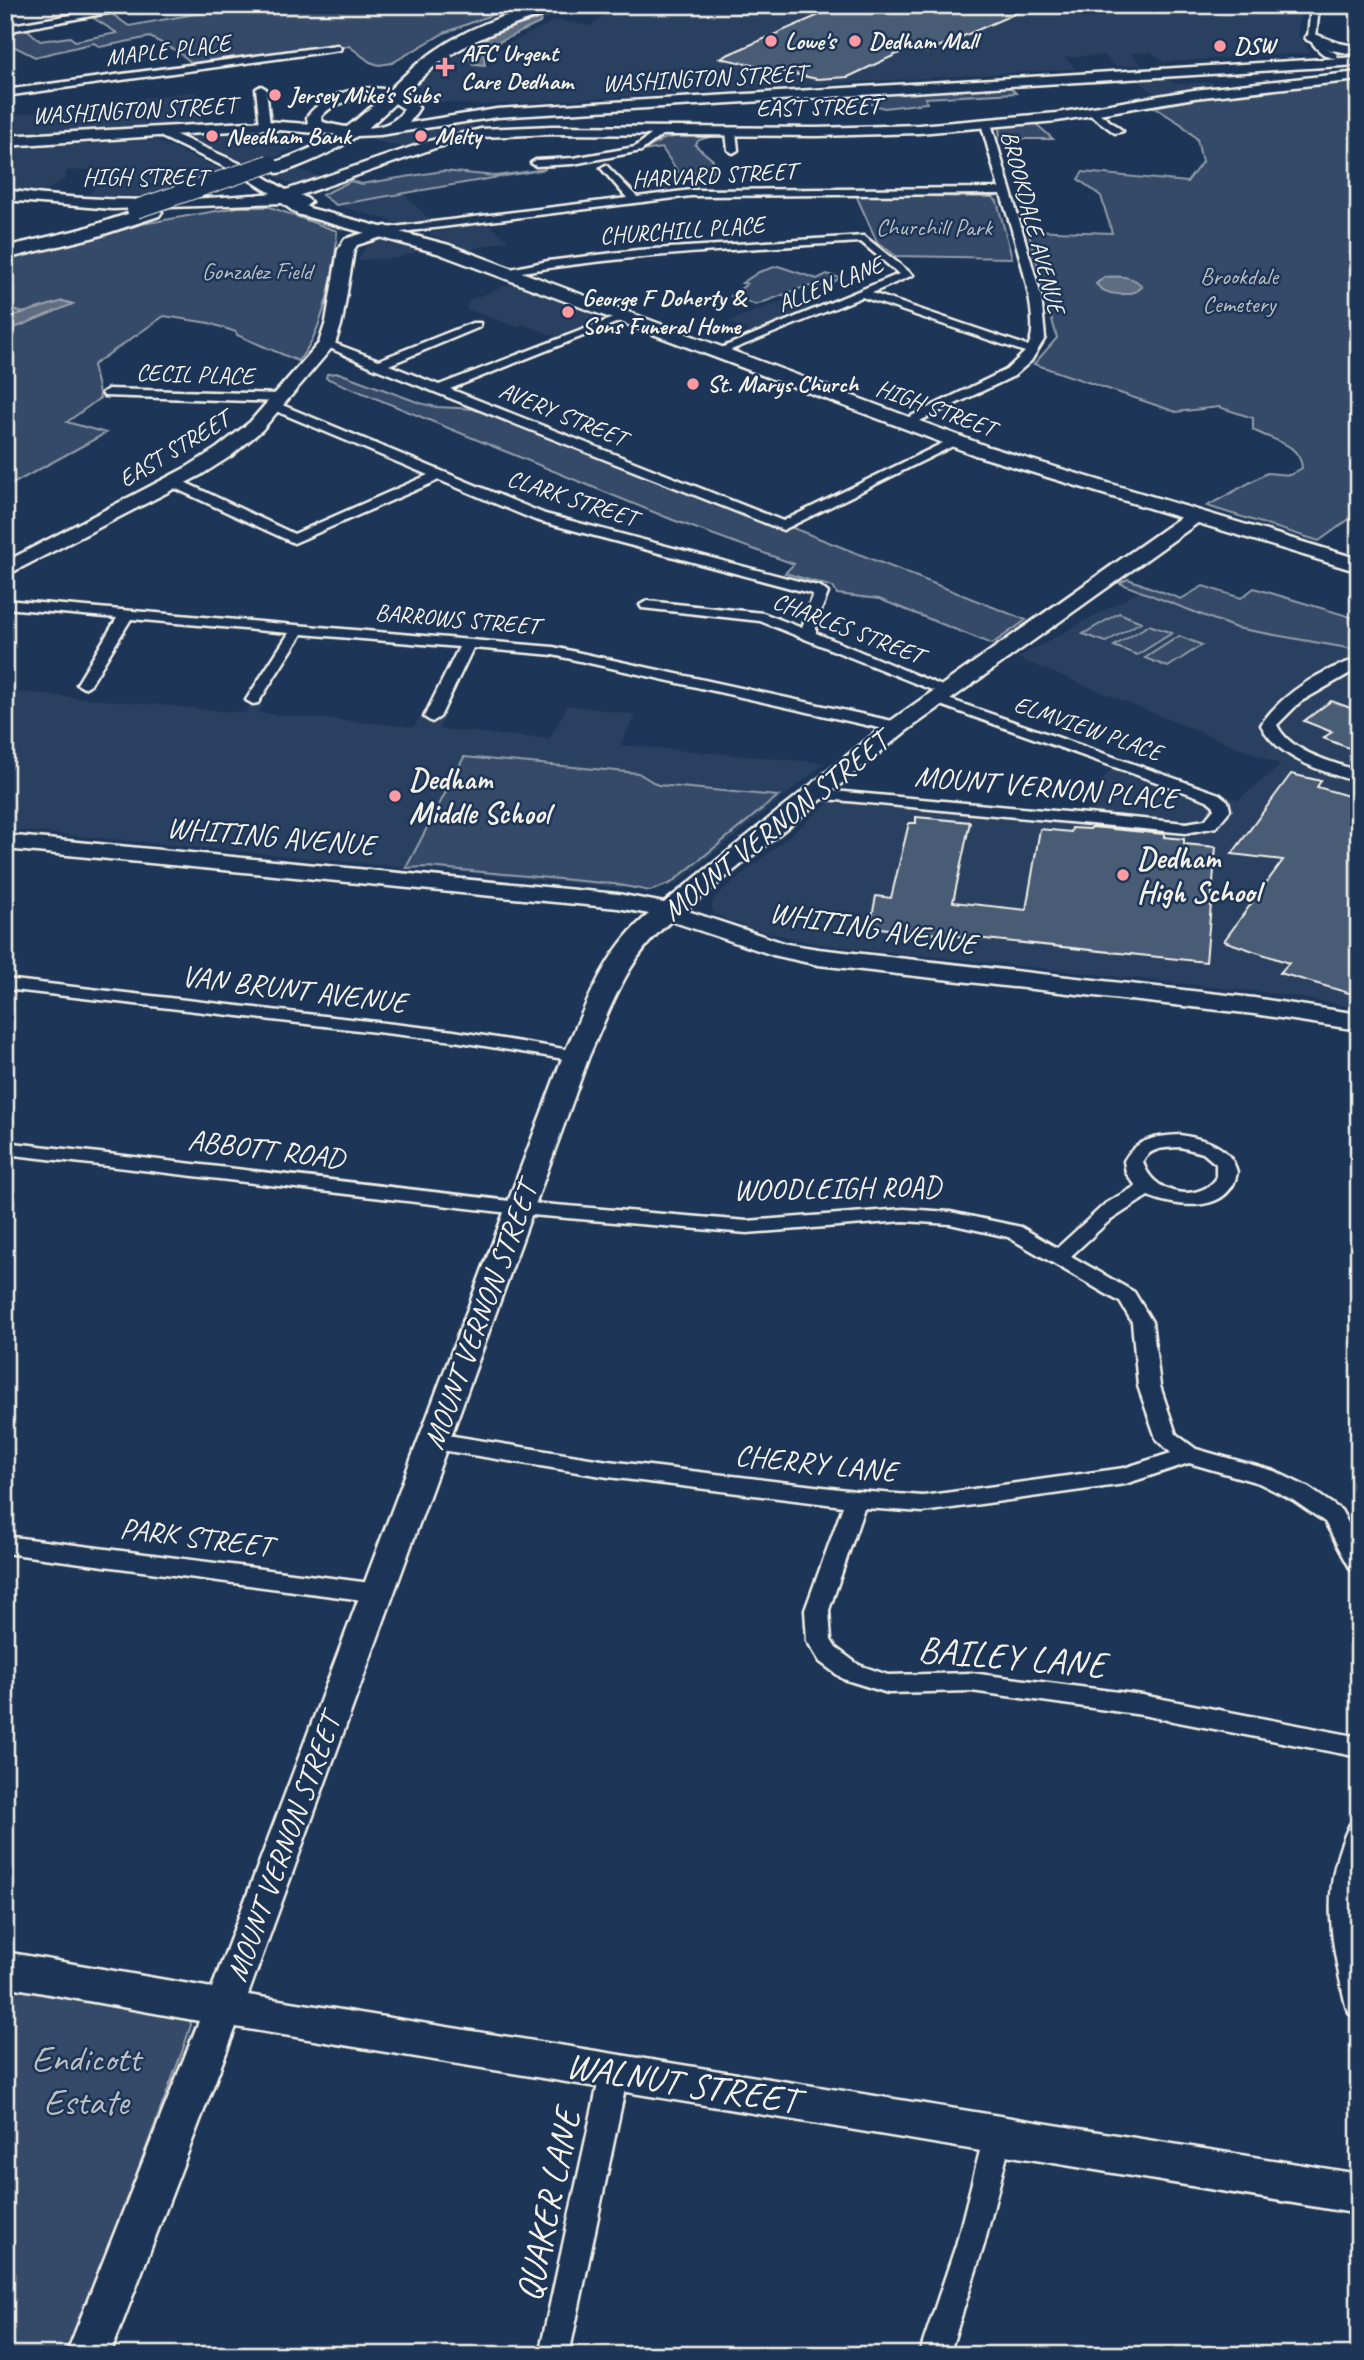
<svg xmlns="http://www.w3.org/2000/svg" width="1364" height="2360" font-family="Caveat,sans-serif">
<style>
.built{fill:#2a4060}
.green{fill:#354a67;stroke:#949ea8;stroke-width:2}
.water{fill:#5e6d82;stroke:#9aa2ab;stroke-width:2}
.building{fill:#485b74;stroke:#f4f1e8;stroke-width:2}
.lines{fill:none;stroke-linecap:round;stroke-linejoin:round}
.street-casing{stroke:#f4f1e8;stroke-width:5}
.secondary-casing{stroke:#f4f1e8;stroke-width:5}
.primary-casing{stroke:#f4f1e8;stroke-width:5}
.highway-casing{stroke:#f4f1e8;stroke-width:5}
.street{fill:#1d3557;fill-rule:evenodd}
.secondary{fill:#1d3557;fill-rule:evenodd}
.primary{fill:#1d3557;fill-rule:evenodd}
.highway{fill:#1d3557;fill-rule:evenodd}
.highway-bridge-casing{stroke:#f4f1e8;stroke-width:20;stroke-linecap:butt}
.highway-bridge{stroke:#1d3557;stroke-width:18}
.poi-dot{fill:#ff9aa2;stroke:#1d3557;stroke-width:2.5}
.labels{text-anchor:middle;stroke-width:5;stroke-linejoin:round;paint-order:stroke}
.far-poi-label{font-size:24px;font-weight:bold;fill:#f4f1e8;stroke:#1d3557;text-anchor:start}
.far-street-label{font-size:24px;fill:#f4f1e8;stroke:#1d3557}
.far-park-label{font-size:24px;fill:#bbbfc1;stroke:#1d3557}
.poi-label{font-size:30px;font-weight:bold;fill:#f4f1e8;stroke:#1d3557;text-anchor:start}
.street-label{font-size:30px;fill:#f4f1e8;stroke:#1d3557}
.near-street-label{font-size:37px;fill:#f4f1e8;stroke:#1d3557}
.near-park-label{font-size:37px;fill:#bbbfc1;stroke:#1d3557}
</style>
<rect width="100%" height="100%" fill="#1d3557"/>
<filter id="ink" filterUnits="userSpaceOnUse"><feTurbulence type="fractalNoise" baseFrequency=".0143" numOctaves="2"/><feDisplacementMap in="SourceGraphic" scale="14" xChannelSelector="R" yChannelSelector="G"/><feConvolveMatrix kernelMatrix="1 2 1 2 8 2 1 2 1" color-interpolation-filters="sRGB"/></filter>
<g filter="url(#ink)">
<path class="built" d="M605 5H1303L1297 33 1311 53 1164 62 1151 52 1131 53 1142 65 1115 66 1104 55 1065 57 1076 69 484 105 442 102 420 93 418 85 456 54 467 56 473 64 486 66 495 61 496 53 506 45 556 20 591 26 603 16Z
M1164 77 1175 84 1211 82 1217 87 1158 96 1135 79Z
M196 91 205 127 5 139V116Z
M469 120 473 129 442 135 407 148 370 140Z
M274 130 300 132 303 134 304 140 295 148 271 159 323 178 296 186 188 137Z
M143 138 155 140 221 170 143 196H89L106 169 66 171V179L39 194 5 187V145Z
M404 194 431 221 401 224 336 205Z
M487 223 508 240 469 250 428 233Z
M380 240H392L423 250 397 258 358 260 368 244Z
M513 283 607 318 556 337 523 324 518 327 466 309 470 300Z
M787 299 817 309 756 333 727 322Z
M1140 591 1236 628 1359 650V1008L1278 994 817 944 765 932 727 920 714 913 711 905 716 896 842 792 1090 815 1102 780 1121 758 1238 800 1281 765 1017 658Z
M5 691 245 713 252 703 263 704 258 713 414 727 420 717 444 719 439 729 549 739 568 705 636 715 620 745 825 763 676 884 655 891 641 890 5 829Z"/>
<path class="green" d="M244 5H518L444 33 392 63 379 65 370 62 349 46 196 66 177 51 150 37 100 47 94 43 35 57 5 42V31L26 28 40 41 70 37 75 41 117 33 92 17 112 14 129 26Z
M1359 81V512L1319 541 1207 506 1267 473 1290 475 1302 468C1300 443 1273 441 1253 430V418L1219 407 1176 412 1034 364 1057 338 1028 230 1112 233 1101 196 1078 179 1083 172 1187 182 1202 162 1197 139 1181 124 1154 107 1224 94Z
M1009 86 1016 93 925 98 927 103 884 108 845 96Z
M1034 122 1053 139H1000L999 127Z
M678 136H713L699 140 695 145 713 160 714 171 678 172 662 148 643 151 664 139Z
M546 169 336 205 322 195 351 181 361 184 443 171 496 176Z
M856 195 992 197 997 201 1012 258 896 256 877 242Z
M239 207H270L337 231C336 268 323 334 298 361L237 335 236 332 209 323 164 316 93 365 100 398 67 422 106 433 5 488V329L37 316 8 309 5 301V258L88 240 142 224Z
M778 266 817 279 827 274 840 278 830 284 804 287 756 305 731 296 747 284 742 283 759 272Z
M339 373 420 403 436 407 478 409 768 525 793 528 1026 620 992 644 879 599 837 594 833 587 785 573 794 564 673 520 326 378 327 374Z
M1128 579 1181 599 1203 586 1241 598 1254 588 1354 618 1359 614V650L1236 628 1119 583Z
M1119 613 1141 622 1106 642 1083 634Z
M1149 625 1172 633 1137 655 1114 646Z
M1179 636 1202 645 1168 667 1145 658Z
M464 757 638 773 658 785 778 796 671 883 650 891 614 884 428 867 406 868Z
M5 1982 190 2019 191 2025 183 2049 69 2355H5Z"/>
<path class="water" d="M542 16 540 23 486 48 483 53 485 65 473 64 467 52 491 36Z
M1104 277C1117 276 1135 275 1142 287 1131 298 1105 296 1096 284Z
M63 301 73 304 5 332V318Z"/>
<path class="building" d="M842 5H1035L927 52 908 49 848 77 817 79 720 58Z
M1331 701 1359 711V752L1323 738 1332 732 1304 721Z
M1291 774 1321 781 1317 787 1359 799V996L1280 973 1289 963 1224 941 1283 860 1232 854Z
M916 817 970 822 953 902 1026 910 1040 829 1071 832 1072 828 1090 829 1092 827 1164 834V837L1184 839V844L1216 847 1206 962 870 927 876 896 891 898 909 823H916Z"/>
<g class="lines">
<g class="street-casing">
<path id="street" d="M130 5H151L5 32V26Z
M1311 5H1319L1316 37 1325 47 1337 54V58C1324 59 1315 47 1308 37Z
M337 45 341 48 340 50 5 96V90Z
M261 86 266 89 270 125 265 128 260 125 256 89Z
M1089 110H1095L1123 131 1115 133 1089 114Z
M986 120 991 123 1041 296 1045 338 1031 361 1014 376 907 427 901 423 903 420 1006 370 1025 352 862 297 721 354 711 352 899 274 861 242C741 249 622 255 503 275L497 272 548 261 638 250 864 236 913 275 872 293 1028 346C1044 321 1010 225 1001 194L691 196 386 234 381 231 386 228 627 198 601 168 606 165 637 197 691 190 999 188 981 123Z
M659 129 667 131 641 151 573 164 536 166 531 163 536 160 573 158 635 147Z
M731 129 736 132 738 150 733 153 728 150 726 132Z
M621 315 631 317 450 389 783 521 951 439 955 438 961 442 783 530 374 368 321 344 331 342 379 360 472 323H480V327L389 365 439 385Z
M108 389 281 394 287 398 281 402 104 396 102 393Z
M275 402 545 514 821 587 828 593 816 623V633L954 691 947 695 942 694 760 621 642 608 640 605 647 601 763 613 802 628 813 594 535 520 439 480 294 543 168 485V479H178L294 534 428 475 271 409 269 406Z
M5 600 553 647 897 722 905 727 897 732 553 655 473 648 440 717 432 722 424 717 459 647 302 634 258 703 253 704 246 700 289 633 131 619 91 684 84 688 77 684 117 618 5 608Z
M1359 659V668L1300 702 1277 725C1290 753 1332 761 1359 772V782C1325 773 1277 758 1261 725 1281 694 1323 668 1359 659Z
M937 695 1219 794 1228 801 1230 810 1216 827 1186 833 805 797 803 794 811 789 1186 823 1205 820 1214 809V806L1207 800 932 702 930 699Z
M5 979 454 1031 576 1051 585 1056 576 1061 454 1041 5 989Z
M1180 1135C1204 1139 1230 1145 1237 1172 1230 1214 1177 1208 1148 1196L1108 1222 1071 1256 1134 1292 1152 1322 1160 1386 1176 1434 1196 1449 1274 1471 1309 1488 1341 1510 1359 1543V1573L1351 1570 1325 1522 1293 1500 1259 1483 1189 1463 1125 1484 923 1512 864 1508 829 1610 831 1640 836 1648 859 1665 888 1675 971 1673 1142 1695 1359 1737V1757L1142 1715 971 1691 888 1693 843 1679 820 1662 811 1647 807 1641 805 1610 843 1506 608 1477 435 1449 427 1447 424 1441 427 1435 435 1433 608 1461 856 1491 923 1496 1124 1468 1171 1453 1156 1438 1138 1386 1132 1322 1120 1302 1008 1237 950 1224 904 1221 747 1233 519 1214 5 1154V1142L519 1202 747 1221 904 1209 950 1212 1021 1227 1057 1248 1105 1204 1136 1186 1126 1173 1124 1161C1136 1139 1156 1136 1180 1135ZM1180 1147 1203 1153 1216 1164V1179C1195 1205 1150 1192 1143 1161 1150 1147 1166 1148 1180 1147Z
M5 1536 378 1584 386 1587 389 1593 386 1599 378 1602 5 1553Z
M1359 1821 1355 1910 1359 1943V2018L1350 2014 1346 2006C1331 1940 1319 1887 1350 1824Z
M615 2058 625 2061 629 2070 569 2355H539L601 2070 605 2061Z
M998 2122 1008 2126 1012 2135 984 2245 949 2355H919L956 2245 984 2135 988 2126Z"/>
</g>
<g class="secondary-casing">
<path id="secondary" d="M1359 72V80L1194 98 1057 121 919 133 817 136 553 134 481 137 438 147 284 201 240 174 151 132 158 128 163 129 250 168 286 190 429 141 481 129 553 126 817 128 919 125 1057 113 1194 90Z
M386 226 391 228 394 231 391 234 357 245 354 250 342 322 335 344 262 430 231 456 201 475 5 576V562L187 467 217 448 250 422 319 343 326 322 338 250 345 239Z
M1195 510 1202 512 1205 516 1202 520 905 732 685 910 787 944 818 949 1254 998 1359 1014V1030L1254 1014 818 965 773 955 671 921C628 956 611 1007 589 1056L248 1995 1359 2174V2214L236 2027 110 2355H66L199 2021 5 1986V1952L212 1988 563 1056C586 1006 605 949 649 914L618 908 5 849V835L618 894 664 903 889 722 1188 512Z"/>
</g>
<g class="primary-casing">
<path id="primary" d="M1312 33 1339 43 1359 47V55L1331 50 1307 40 1305 37Z
M1359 57V65L497 117 380 135 356 136 265 129 5 146V136L265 121 308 124 307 117C328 86 394 76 419 108L409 123 497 109ZM362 99 390 100 404 109C390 135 347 129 323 122L321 117C331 104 346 101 362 99Z
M5 190C86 202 170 202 251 195 269 194 298 188 311 202L306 206 309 208 449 245 989 447 1359 559V572L975 455 437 253 297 214 282 203 112 209 5 200Z"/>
</g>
<g class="highway-casing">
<path id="highway" d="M570 5 568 8C523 21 477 35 440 62 414 82 393 107 369 127 343 148 314 161 283 172L277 173 268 168 271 164C296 155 321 145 344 129 370 111 392 86 416 65 457 31 516 5 570 5Z
M152 206 162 212 159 216 95 237 5 259V247L82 229Z"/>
</g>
<use href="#street" class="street"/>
<use href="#secondary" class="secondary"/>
<use href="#primary" class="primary"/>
<use href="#highway" class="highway"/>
<g class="highway-bridge-casing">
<path id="highway-bridge" d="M136 209 269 164"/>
</g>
<use href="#highway-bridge" class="highway-bridge"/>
</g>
</g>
<g class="poi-dot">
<circle cx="771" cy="41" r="7"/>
<circle cx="855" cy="41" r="7"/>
<circle cx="1220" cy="46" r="7"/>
<path d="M441.5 56.5h7v7h7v7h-7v7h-7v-7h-7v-7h7z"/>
<circle cx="275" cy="95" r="7"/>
<circle cx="212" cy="136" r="7"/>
<circle cx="421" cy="136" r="7"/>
<circle cx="568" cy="312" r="7"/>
<circle cx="693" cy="384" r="7"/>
<circle cx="395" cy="796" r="7"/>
<circle cx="1123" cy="875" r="7"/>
</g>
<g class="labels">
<g class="far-poi-label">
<text x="785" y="49">Lowe's</text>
<text x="869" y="49">Dedham Mall</text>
<text x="1234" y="54">DSW</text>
<text x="461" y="61">AFC Urgent<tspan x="461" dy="28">Care Dedham</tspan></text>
<text x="289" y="103">Jersey Mike's Subs</text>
<text x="226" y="144">Needham Bank</text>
<text x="435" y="144">Melty</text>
<text x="582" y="306">George F Doherty &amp;<tspan x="582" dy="28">Sons Funeral Home</tspan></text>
<text x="707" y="392">St. Marys Church</text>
</g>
<g class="far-street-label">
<text transform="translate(168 50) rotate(-7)" y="8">MAPLE PLACE</text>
<text transform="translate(704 78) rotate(-3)" y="8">WASHINGTON STREET</text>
<text transform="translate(818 107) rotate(-1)" y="8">EAST STREET</text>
<text transform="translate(134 110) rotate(-3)" y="8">WASHINGTON STREET</text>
<text transform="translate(714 175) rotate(-3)" y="8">HARVARD STREET</text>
<text x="145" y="185">HIGH STREET</text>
<text transform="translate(1033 222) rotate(75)" y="8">BROOKDALE AVENUE</text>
<text transform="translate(682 230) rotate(-4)" y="8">CHURCHILL PLACE</text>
<text transform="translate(830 284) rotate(-22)" y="8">ALLEN LANE</text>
<text transform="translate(195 374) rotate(2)" y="8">CECIL PLACE</text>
<text transform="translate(936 408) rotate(20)" y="8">HIGH STREET</text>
<text transform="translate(563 414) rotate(22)" y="8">AVERY STREET</text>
<text transform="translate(174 449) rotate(-31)" y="8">EAST STREET</text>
<text transform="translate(572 498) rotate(18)" y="8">CLARK STREET</text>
<text transform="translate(457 619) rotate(5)" y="8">BARROWS STREET</text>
<text transform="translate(848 628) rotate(21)" y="8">CHARLES STREET</text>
<text transform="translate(1088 728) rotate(19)" y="8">ELMVIEW PLACE</text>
</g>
<g class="far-park-label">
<text x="934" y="235">Churchill Park</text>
<text x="257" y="279">Gonzalez Field</text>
<text x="1239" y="284">Brookdale<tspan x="1239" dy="28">Cemetery</tspan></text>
</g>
<g class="poi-label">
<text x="409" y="789">Dedham<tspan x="409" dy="34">Middle School</tspan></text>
<text x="1137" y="868">Dedham<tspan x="1137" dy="34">High School</tspan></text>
</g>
<g class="street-label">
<text transform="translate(1046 787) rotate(5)" y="10">MOUNT VERNON PLACE</text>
<text transform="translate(775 826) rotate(-39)" y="10">MOUNT VERNON STREET</text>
<text transform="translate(271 836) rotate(5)" y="10">WHITING AVENUE</text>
<text transform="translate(873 928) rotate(9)" y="10">WHITING AVENUE</text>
<text transform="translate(294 989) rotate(7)" y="10">VAN BRUNT AVENUE</text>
<text transform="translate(266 1149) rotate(7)" y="10">ABBOTT ROAD</text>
<text transform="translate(837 1188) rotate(-1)" y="10">WOODLEIGH ROAD</text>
<text transform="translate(480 1316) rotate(-70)" y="10">MOUNT VERNON STREET</text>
<text transform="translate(816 1463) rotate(6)" y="10">CHERRY LANE</text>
<text transform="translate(196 1537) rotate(7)" y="10">PARK STREET</text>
<text transform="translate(283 1848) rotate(-70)" y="10">MOUNT VERNON STREET</text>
</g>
<g class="near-street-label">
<text transform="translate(1012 1656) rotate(5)" y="13">BAILEY LANE</text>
<text transform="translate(682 2082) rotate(9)" y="13">WALNUT STREET</text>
<text transform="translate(547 2205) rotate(-78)" y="13">QUAKER LANE</text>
</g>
<g class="near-park-label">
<text x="86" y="2071">Endicott<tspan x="86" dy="43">Estate</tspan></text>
</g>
</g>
<rect width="1364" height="2360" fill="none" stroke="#1d3557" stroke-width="28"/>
<rect x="14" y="14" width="1336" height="2332" fill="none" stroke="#f4f1e8" stroke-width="2.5" filter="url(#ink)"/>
</svg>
